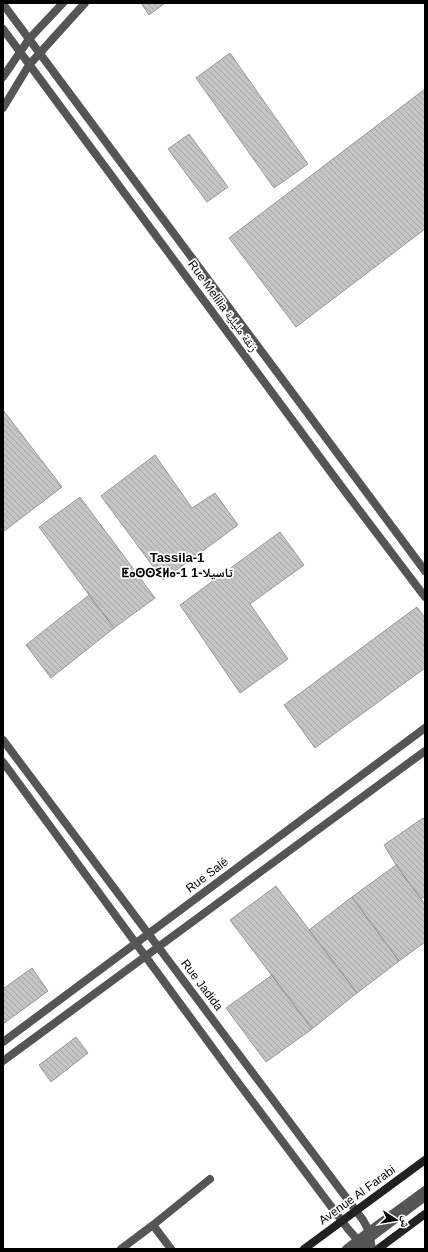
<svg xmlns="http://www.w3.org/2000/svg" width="428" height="1252" font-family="Arial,'Noto Naskh Arabic','Noto Sans Tifinagh',sans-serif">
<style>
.building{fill:url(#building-back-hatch);stroke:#999}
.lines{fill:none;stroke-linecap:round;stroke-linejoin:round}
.lane{stroke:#555;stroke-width:8}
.street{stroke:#555;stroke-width:8}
.secondary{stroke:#222;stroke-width:8}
.labels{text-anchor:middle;stroke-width:3.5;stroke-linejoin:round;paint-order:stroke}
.street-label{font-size:12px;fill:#000;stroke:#fff}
.neighbourhood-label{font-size:13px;font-weight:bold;fill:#000;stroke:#fff}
</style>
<defs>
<pattern id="building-back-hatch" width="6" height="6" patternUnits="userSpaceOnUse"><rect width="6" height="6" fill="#c4c4c4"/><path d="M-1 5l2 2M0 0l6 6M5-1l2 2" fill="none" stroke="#a7a7a7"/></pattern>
</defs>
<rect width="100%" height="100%" fill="#fff"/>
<path class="building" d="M141 3H165L149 15Z
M230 53 308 164 274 188 196 78Z
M425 89V229L296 327 229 238Z
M189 134 228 187 207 202 168 149Z
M3 410 62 487 3 532Z
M155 455 192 508 215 493 238 525 163 580 101 496Z
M80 497 155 598 114 628 89 595 39 527Z
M280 532 304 565 250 604 288 659 240 693 180 605Z
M89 595 114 628 51 678 26 645Z
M417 607 425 618V668L315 748 284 705Z
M423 818 425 820V896L421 899 396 865 384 845Z
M396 865 425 904V942L399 961 352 897Z
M276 886 357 993 312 1029 230 920Z
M352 897 399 961 357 993 309 930Z
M32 968 48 991 3 1024V989Z
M272 975 312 1029 266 1062 226 1008Z
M76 1037 88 1053 51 1082 39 1065Z"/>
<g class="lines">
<path class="lane" d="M153 1225 171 1249
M121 1249 153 1225 210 1179
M346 1249 369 1231 425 1190
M356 1249 425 1197"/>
<path class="street" d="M3 4 425 571
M3 29 347 494 425 597
M3 77 29 39 63 3
M3 108 29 65 85 3
M3 740 363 1220 369 1231 372 1249
M3 762 231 1073 348 1229 362 1245 367 1249
M3 1042 425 728
M3 1061 425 751"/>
<path class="secondary" d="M304 1249 425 1160
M378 1249 425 1214"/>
</g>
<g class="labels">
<g class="street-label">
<text transform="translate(223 306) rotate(54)" y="4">Rue Melilia زنقة مليلية</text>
<text transform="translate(207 875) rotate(-37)" y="4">Rue Salé</text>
<text transform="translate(202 985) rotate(53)" y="4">Rue Jadida</text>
<text transform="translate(357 1195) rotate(-36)" y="4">Avenue Al Farabi</text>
</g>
<g class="neighbourhood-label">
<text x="177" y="562">Tassila-1<tspan x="177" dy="15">ⵟⴰⵙⵙⵉⵍⴰ-1 1-تاسيلا</tspan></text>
</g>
</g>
<rect width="428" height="1252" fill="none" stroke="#000000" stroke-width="8"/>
<g transform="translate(396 1220) rotate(102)" stroke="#ffffff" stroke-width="3" paint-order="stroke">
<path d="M0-3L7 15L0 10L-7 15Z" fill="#000000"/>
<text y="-6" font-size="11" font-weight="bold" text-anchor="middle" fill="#000000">ش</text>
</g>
</svg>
